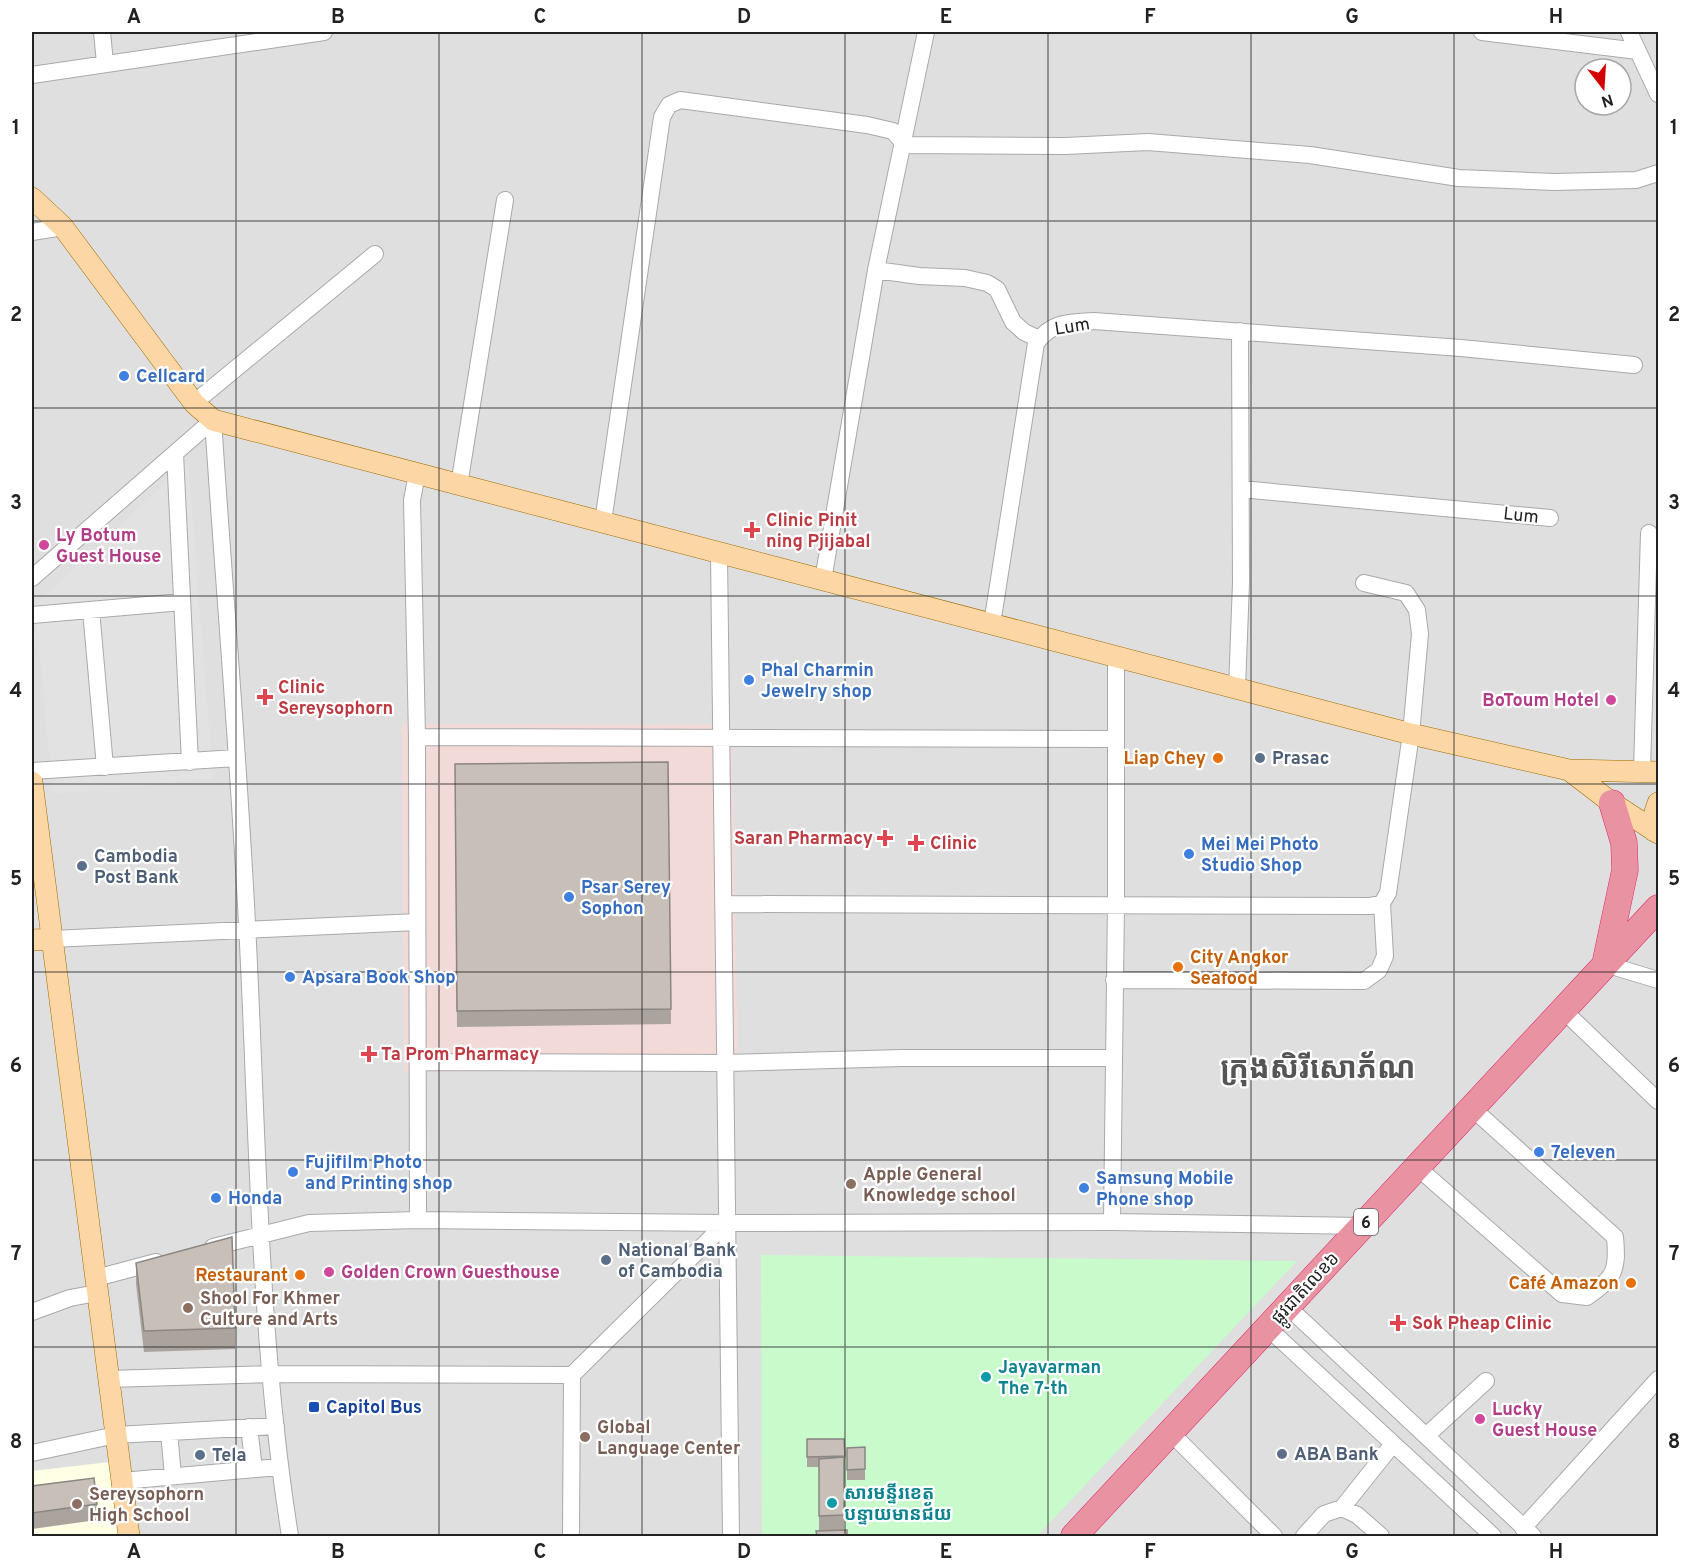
<svg xmlns="http://www.w3.org/2000/svg" width="1690" height="1568" font-family="Overpass,'Noto Sans Khmer',sans-serif">
<style>
.residential{fill:#e0dfdf;fill-rule:evenodd}
.commercial{fill:#f2dad9}
.education{fill:#ffffe5}
.park{fill:#c8facc}
.parking{fill:#e2e2e2}
.lines{fill:none;stroke-linecap:round;stroke-linejoin:round}
.minor-casing{stroke:#a9a9a9;stroke-width:18}
.major-casing{stroke:#a06b00;stroke-width:22}
.highway-casing{stroke:#dc2a67;stroke-width:27}
.minor{stroke:#fff;stroke-width:16}
.major{stroke:#fcd6a4;stroke-width:21}
.highway{stroke:#e892a2;stroke-width:26}
.wall{fill:#aba49e}
.building{fill:#c7bfb8;stroke:#8b8681;stroke-width:1.5}
.grid{fill:none;stroke:#222;stroke-width:1.5;stroke-opacity:0.55}
.shop-dot{fill:#3f7fe0;stroke:#fff;stroke-width:2}
.health-dot{fill:#e0444e;stroke:#fff;stroke-width:2}
.hotel-dot{fill:#d1479c;stroke:#fff;stroke-width:2}
.food-dot{fill:#e8710a;stroke:#fff;stroke-width:2}
.service-dot{fill:#5c6f8a;stroke:#fff;stroke-width:2}
.education-dot{fill:#8d6e63;stroke:#fff;stroke-width:2}
.culture-dot{fill:#0f9aa8;stroke:#fff;stroke-width:2}
.transit-dot{fill:#1a4fb4;stroke:#fff;stroke-width:2}
.labels{text-anchor:middle;stroke-width:4.5;stroke-linejoin:round;paint-order:stroke}
.shield{fill:#fff;stroke:#646464;stroke-width:1.5}
.shield-label{font-size:16px;font-weight:bold;fill:#222}
.street-label{font-size:18px;fill:#222;stroke:#fff}
.shop-label{font-size:18px;font-weight:bold;fill:#366cbe;stroke:#fff;text-anchor:start}
.health-label{font-size:18px;font-weight:bold;fill:#be3a42;stroke:#fff;text-anchor:start}
.hotel-label{font-size:18px;font-weight:bold;fill:#b23c85;stroke:#fff;text-anchor:start}
.food-label{font-size:18px;font-weight:bold;fill:#c56008;stroke:#fff;text-anchor:end}
.service-label{font-size:18px;font-weight:bold;fill:#4e5e75;stroke:#fff;text-anchor:start}
.education-label{font-size:18px;font-weight:bold;fill:#785e54;stroke:#fff;text-anchor:start}
.culture-label{font-size:18px;font-weight:bold;fill:#0d838f;stroke:#fff;text-anchor:start}
.transit-label{font-size:18px;font-weight:bold;fill:#164399;stroke:#fff;text-anchor:start}
.town-label{font-size:30px;font-weight:bold;fill:#555;stroke:#fff}
.neatline{fill:none;stroke:#222;stroke-width:2}
.grid-label{font-size:20px;text-anchor:middle;font-weight:bold;fill:#222}
</style>
<rect width="100%" height="100%" fill="#f2efe9"/>
<path class="residential" d="M32 32H1658V1536H32ZM1585 69H1621V105H1585Z"/>
<path class="commercial" d="M402 724 732 725 738 1069 404 1072Z"/>
<path class="education" d="M118 1461 126 1536H32V1471Z"/>
<path class="park" d="M761 1255 1297 1261 1037 1536H762Z"/>
<path class="parking" d="M188 461 213 778 53 794 35 605Z"/>
<g class="lines">
<g class="minor-casing">
<path id="minor" d="M102 32 105 63
M1482 32 1638 51
M1629 32 1658 94
M32 75 324 32
M32 232 63 227
M876 270 919 276 965 278 987 283 997 289 1013 322 1024 332 1039 339
M194 403 375 254
M213 420C225 602 241 783 249 965 258 1155 260 1348 290 1536
M175 454 190 762
M417 474 412 500 417 737 418 1220
M459 485 505 200
M1241 489 1550 518
M603 522 662 117 669 105 680 100 867 125 893 131 905 145 1066 146 1148 142 1310 155 1459 178 1554 182 1636 180 1658 173
M719 554 731 1536
M32 578 213 420
M823 580 876 270 926 32
M91 610 105 767
M32 615 182 602
M992 624 1036 343C1053 321 1067 323 1094 321L1461 348 1634 365
M1237 688 1241 583 1240 331
M417 737 1115 739
M1642 770 1649 533
M32 771 236 758
M723 904 1371 906 1382 903 1388 893 1411 734 1420 634 1417 610 1406 593 1364 583
M52 939 417 922
M1605 964 1658 980
M1114 980 1364 981 1379 970 1385 956 1382 903
M1563 1010 1658 1101
M418 1062 725 1063 902 1058H1113
M1417 1167 1562 1294 1587 1297C1615 1277 1618 1271 1615 1237L1472 1108
M1112 1222 1116 903V657
M213 1247 309 1223 418 1220 726 1223 1112 1222 1362 1226
M96 1278 156 1262
M1288 1307 1533 1536
M32 1312 70 1298 97 1293
M1268 1328 1493 1536
M109 1379 271 1374 572 1375 726 1223
M249 1427 254 1469
M169 1432 173 1476
M1171 1433 1274 1536
M1426 1436 1486 1381
M32 1453 116 1435 276 1426
M122 1481 279 1467
M1342 1508 1393 1444
M1523 1528 1658 1379
M571 1536 572 1375
M1304 1536 1324 1514 1342 1508 1357 1515 1381 1536"/>
</g>
<g class="major-casing">
<path id="major" d="M32 198 63 227 194 403 213 420 1411 734 1569 770 1658 772
M1569 770 1612 803 1658 833
M32 782 129 1536
M1654 831 1655 812 1658 803
M32 940 52 939"/>
</g>
<g class="highway-casing">
<path id="highway" d="M1605 964 1625 870 1624 843 1612 803
M1074 1536 1658 908"/>
</g>
<use href="#minor" class="minor"/>
<use href="#major" class="major"/>
<use href="#highway" class="highway"/>
</g>
<path class="wall" d="M668 762 671 1024 457 1027 455 764Z
M136 1263 235 1328V1349L144 1352 136 1284Z
M807 1439H844V1530L819 1531V1467H807Z
M865 1447V1480H847V1448Z
M32 1486 97 1504V1520L32 1529Z"/>
<path class="building" d="M668 762 671 1009 457 1011 455 764Z
M232 1237 235 1328 144 1331 136 1263Z
M807 1439H844L845 1456 807 1457Z
M865 1447V1469L847 1470V1448Z
M844 1457V1515L819 1516V1459Z
M94 1478 97 1504 32 1513V1486Z
M847 1530V1536H817L816 1531Z"/>
<path class="grid" d="M236 32V1536M439 32V1536M642 32V1536M845 32V1536M1048 32V1536M1251 32V1536M1454 32V1536M32 221H1658M32 408H1658M32 596H1658M32 784H1658M32 972H1658M32 1160H1658M32 1347H1658"/>
<g class="shop-dot">
<circle cx="124" cy="376" r="6"/>
<circle cx="749" cy="680" r="6"/>
<circle cx="1189" cy="854" r="6"/>
<circle cx="569" cy="897" r="6"/>
<circle cx="290" cy="977" r="6"/>
<circle cx="1539" cy="1152" r="6"/>
<circle cx="293" cy="1172" r="6"/>
<circle cx="1084" cy="1188" r="6"/>
<circle cx="216" cy="1198" r="6"/>
</g>
<g class="health-dot">
<path d="M749 521h6v6h6v6h-6v6h-6v-6h-6v-6h6z"/>
<path d="M262 688h6v6h6v6h-6v6h-6v-6h-6v-6h6z"/>
<path d="M882 829h6v6h6v6h-6v6h-6v-6h-6v-6h6z"/>
<path d="M913 834h6v6h6v6h-6v6h-6v-6h-6v-6h6z"/>
<path d="M366 1045h6v6h6v6h-6v6h-6v-6h-6v-6h6z"/>
<path d="M1395 1314h6v6h6v6h-6v6h-6v-6h-6v-6h6z"/>
</g>
<g class="hotel-dot">
<circle cx="44" cy="545" r="6"/>
<circle cx="1611" cy="700" r="6"/>
<circle cx="329" cy="1272" r="6"/>
<circle cx="1480" cy="1419" r="6"/>
</g>
<g class="food-dot">
<circle cx="1218" cy="758" r="6"/>
<circle cx="1178" cy="967" r="6"/>
<circle cx="300" cy="1275" r="6"/>
<circle cx="1631" cy="1283" r="6"/>
</g>
<g class="service-dot">
<circle cx="1260" cy="758" r="6"/>
<circle cx="82" cy="866" r="6"/>
<circle cx="606" cy="1260" r="6"/>
<circle cx="1282" cy="1454" r="6"/>
<circle cx="200" cy="1455" r="6"/>
</g>
<g class="education-dot">
<circle cx="851" cy="1184" r="6"/>
<circle cx="188" cy="1308" r="6"/>
<circle cx="585" cy="1437" r="6"/>
<circle cx="77" cy="1504" r="6"/>
</g>
<g class="culture-dot">
<circle cx="986" cy="1377" r="6"/>
<circle cx="832" cy="1503" r="6"/>
</g>
<rect class="transit-dot" x="308" y="1401" width="12" height="12" rx="3"/>
<g class="labels">
<rect class="shield" x="1354" y="1209" width="24" height="26" rx="4.5"/>
<g class="shield-label">
<text x="1366" y="1228">6</text>
</g>
<g class="street-label">
<text transform="translate(1072 326) rotate(-9)" y="6">Lum</text>
<text transform="translate(1521 515) rotate(6)" y="6">Lum</text>
<text transform="translate(1305 1288) rotate(-47)" y="6">ផ្លូវជាតិលេខ៦</text>
</g>
<g class="shop-label">
<text x="136" y="382">Cellcard</text>
<text x="761" y="676">Phal Charmin<tspan x="761" dy="21">Jewelry shop</tspan></text>
<text x="1201" y="850">Mei Mei Photo<tspan x="1201" dy="21">Studio Shop</tspan></text>
<text x="581" y="893">Psar Serey<tspan x="581" dy="21">Sophon</tspan></text>
<text x="302" y="983">Apsara Book Shop</text>
<text x="1551" y="1158">7eleven</text>
<text x="305" y="1168">Fujifilm Photo<tspan x="305" dy="21">and Printing shop</tspan></text>
<text x="1096" y="1184">Samsung Mobile<tspan x="1096" dy="21">Phone shop</tspan></text>
<text x="228" y="1204">Honda</text>
</g>
<g class="health-label">
<text x="766" y="526">Clinic Pinit<tspan x="766" dy="21">ning Pjijabal</tspan></text>
<text x="278" y="693">Clinic<tspan x="278" dy="21">Sereysophorn</tspan></text>
<text x="873" y="844" text-anchor="end">Saran Pharmacy</text>
<text x="930" y="849">Clinic</text>
<text x="381" y="1060">Ta Prom Pharmacy</text>
<text x="1412" y="1329">Sok Pheap Clinic</text>
</g>
<g class="hotel-label">
<text x="56" y="541">Ly Botum<tspan x="56" dy="21">Guest House</tspan></text>
<text x="1599" y="706" text-anchor="end">BoToum Hotel</text>
<text x="341" y="1278">Golden Crown Guesthouse</text>
<text x="1492" y="1415">Lucky<tspan x="1492" dy="21">Guest House</tspan></text>
</g>
<g class="food-label">
<text x="1206" y="764">Liap Chey</text>
<text x="1190" y="963" text-anchor="start">City Angkor<tspan x="1190" dy="21">Seafood</tspan></text>
<text x="288" y="1281">Restaurant</text>
<text x="1619" y="1289">Café Amazon</text>
</g>
<g class="service-label">
<text x="1272" y="764">Prasac</text>
<text x="94" y="862">Cambodia<tspan x="94" dy="21">Post Bank</tspan></text>
<text x="618" y="1256">National Bank<tspan x="618" dy="21">of Cambodia</tspan></text>
<text x="1294" y="1460">ABA Bank</text>
<text x="212" y="1461">Tela</text>
</g>
<g class="education-label">
<text x="863" y="1180">Apple General<tspan x="863" dy="21">Knowledge school</tspan></text>
<text x="200" y="1304">Shool For Khmer<tspan x="200" dy="21">Culture and Arts</tspan></text>
<text x="597" y="1433">Global<tspan x="597" dy="21">Language Center</tspan></text>
<text x="89" y="1500">Sereysophorn<tspan x="89" dy="21">High School</tspan></text>
</g>
<g class="culture-label">
<text x="998" y="1373">Jayavarman<tspan x="998" dy="21">The 7-th</tspan></text>
<text x="844" y="1499">សារមន្ទីរខេត្ត<tspan x="844" dy="21">បន្ទាយមានជ័យ</tspan></text>
</g>
<g class="transit-label">
<text x="326" y="1413">Capitol Bus</text>
</g>
<g class="town-label">
<text x="1318" y="1078">ក្រុងសិរីសោភ័ណ</text>
</g>
</g>
<rect width="1690" height="1568" fill="none" stroke="#ffffff" stroke-width="66"/>
<g transform="translate(1603 87) rotate(163)"><circle r="28" fill="#ffffff" stroke="#a7a7a7" stroke-width="1.5"/>
<path d="M0-4.5L10 22L0 15L-10 22Z" fill="#d40000"/>
<text y="-9" font-size="16" font-weight="bold" text-anchor="middle" fill="#222222">N</text>
</g>
<rect x="33" y="33" width="1624" height="1502" class="neatline"/>
<g class="grid-label">
<text x="134" y="23">A</text>
<text x="338" y="23">B</text>
<text x="540" y="23">C</text>
<text x="744" y="23">D</text>
<text x="946" y="23">E</text>
<text x="1150" y="23">F</text>
<text x="1352" y="23">G</text>
<text x="1556" y="23">H</text>
<text x="16" y="134">1</text>
<text x="1674" y="134">1</text>
<text x="16" y="321">2</text>
<text x="1674" y="321">2</text>
<text x="16" y="509">3</text>
<text x="1674" y="509">3</text>
<text x="16" y="697">4</text>
<text x="1674" y="697">4</text>
<text x="16" y="885">5</text>
<text x="1674" y="885">5</text>
<text x="16" y="1072">6</text>
<text x="1674" y="1072">6</text>
<text x="16" y="1260">7</text>
<text x="1674" y="1260">7</text>
<text x="16" y="1448">8</text>
<text x="1674" y="1448">8</text>
<text x="134" y="1558">A</text>
<text x="338" y="1558">B</text>
<text x="540" y="1558">C</text>
<text x="744" y="1558">D</text>
<text x="946" y="1558">E</text>
<text x="1150" y="1558">F</text>
<text x="1352" y="1558">G</text>
<text x="1556" y="1558">H</text>
</g>
</svg>
